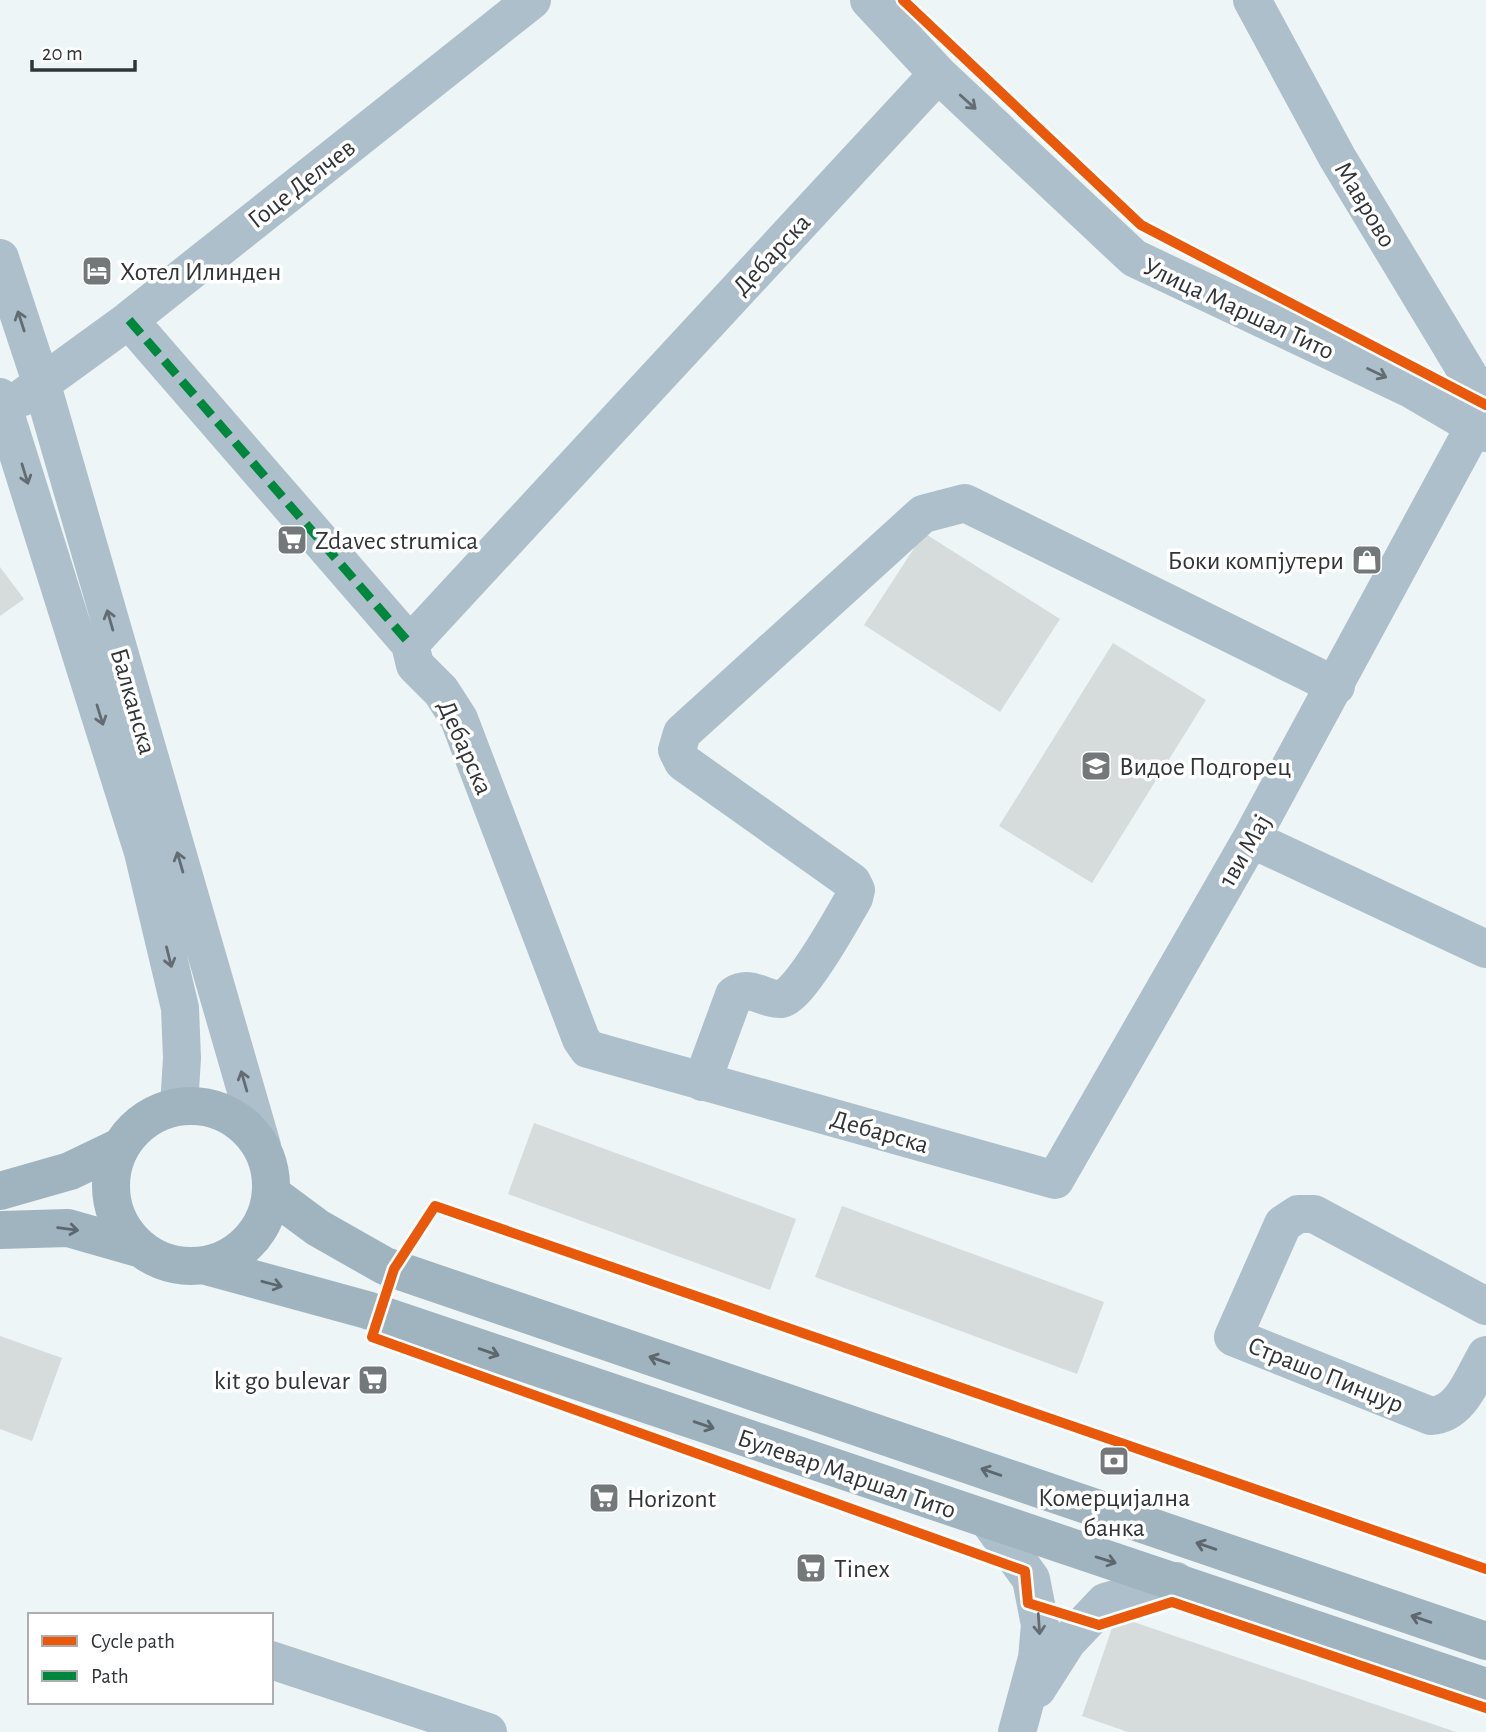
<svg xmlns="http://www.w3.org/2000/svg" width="1486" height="1732" font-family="'Alegreya Sans',sans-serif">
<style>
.building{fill:#d6dbdc}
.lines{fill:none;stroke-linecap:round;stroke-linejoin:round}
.minor{stroke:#adbfca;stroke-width:38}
.major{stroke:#a0b4c0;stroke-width:38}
.quiet{stroke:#00873e;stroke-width:9;stroke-dasharray:18 9;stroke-linecap:butt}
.cycleway-casing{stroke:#fff;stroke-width:15}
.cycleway{stroke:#e8590c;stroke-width:10}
.oneway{stroke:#636c72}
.oneway2{stroke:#5d686e}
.labels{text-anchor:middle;stroke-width:7;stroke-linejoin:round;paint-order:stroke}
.street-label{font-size:26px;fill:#313537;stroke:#fff}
.poi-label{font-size:26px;fill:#313537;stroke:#fff;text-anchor:start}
</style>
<rect width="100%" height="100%" fill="#eef5f6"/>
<path class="building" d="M924 533 1060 619 1000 712 864 625Z
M0 567 24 599 0 616Z
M1113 643 1206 700 1092 883 999 826Z
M534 1123 796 1219 770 1290 508 1194Z
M842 1206 1104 1302 1077 1374 815 1277Z
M0 1336 62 1358 32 1441 0 1429Z
M1116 1616 1456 1732H1128L1082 1716Z"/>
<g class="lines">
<path class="minor" d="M869 0 938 74 1134 258 1411 389 1486 433
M1252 0 1337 157 1486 404
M938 74 410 644 415 665 441 691 459 719 581 1039 588 1049 1055 1180 1251 839 1486 405
M0 258 42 385 262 1146
M129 320 410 644
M0 397 143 852 180 1008 182 1058 179 1106
M23 397 129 320 532 0
M1251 839 1486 949
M702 1082 734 995C751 984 764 1000 781 999 799 997 843 917 854 898L856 890 852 882 683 762 677 750 682 733 923 514 965 503 1336 686
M1486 1306 1314 1214H1298L1283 1224 1233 1337 1431 1416C1461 1414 1472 1379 1486 1355
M989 1521 1031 1579 1040 1625 1037 1658 1017 1732
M271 1660 488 1732
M1037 1689 1067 1642 1105 1602 1176 1581"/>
<path class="major" d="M111 1186a80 80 0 1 1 160 0a80 80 0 1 1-160 0Z
M0 1191 70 1171 120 1147
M272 1194 318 1228 385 1266 1486 1641
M0 1230 68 1228 138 1248
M206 1266 367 1310 1486 1687"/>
<path class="quiet" d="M129 320 410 644"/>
<g class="cycleway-casing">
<path id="cycleway" d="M903 0 1141 225 1486 405
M1486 1569 435 1206 394 1269 372 1337 1025 1571 1028 1603 1099 1625 1172 1602 1486 1708"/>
</g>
<use href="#cycleway" class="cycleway"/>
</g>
<defs><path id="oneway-shaft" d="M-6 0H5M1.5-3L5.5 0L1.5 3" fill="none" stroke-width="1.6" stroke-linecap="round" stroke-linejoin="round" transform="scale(1.75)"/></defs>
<g class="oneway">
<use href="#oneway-shaft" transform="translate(968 102) rotate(42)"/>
<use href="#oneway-shaft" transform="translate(21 321) rotate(-108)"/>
<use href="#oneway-shaft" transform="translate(1377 373) rotate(25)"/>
<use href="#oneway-shaft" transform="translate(25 474) rotate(73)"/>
<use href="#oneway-shaft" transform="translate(110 620) rotate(-106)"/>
<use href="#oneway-shaft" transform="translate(100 715) rotate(73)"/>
<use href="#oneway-shaft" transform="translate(180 862) rotate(-106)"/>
<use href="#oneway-shaft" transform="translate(169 957) rotate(76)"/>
<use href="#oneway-shaft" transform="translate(244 1081) rotate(-106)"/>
<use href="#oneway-shaft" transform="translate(1039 1624) rotate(86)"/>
</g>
<g class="oneway2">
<use href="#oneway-shaft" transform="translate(68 1229) rotate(7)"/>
<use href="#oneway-shaft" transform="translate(272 1284) rotate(15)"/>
<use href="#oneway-shaft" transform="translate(489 1352) rotate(19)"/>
<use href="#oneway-shaft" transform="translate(659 1360) rotate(-161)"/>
<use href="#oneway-shaft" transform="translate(704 1425) rotate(19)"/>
<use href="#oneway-shaft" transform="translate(991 1472) rotate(-161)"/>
<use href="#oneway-shaft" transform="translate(1206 1546) rotate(-161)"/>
<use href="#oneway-shaft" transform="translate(1106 1560) rotate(17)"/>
<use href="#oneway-shaft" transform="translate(1421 1619) rotate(-161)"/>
</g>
<defs>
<g id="hotel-square" transform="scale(1.575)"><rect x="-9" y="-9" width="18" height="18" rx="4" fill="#73787a" stroke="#fff"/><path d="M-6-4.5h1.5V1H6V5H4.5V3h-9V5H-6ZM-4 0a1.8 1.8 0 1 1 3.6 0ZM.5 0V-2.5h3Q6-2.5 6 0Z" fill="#fff"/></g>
<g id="supermarket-square" transform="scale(1.575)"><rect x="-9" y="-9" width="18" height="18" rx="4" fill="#73787a" stroke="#fff"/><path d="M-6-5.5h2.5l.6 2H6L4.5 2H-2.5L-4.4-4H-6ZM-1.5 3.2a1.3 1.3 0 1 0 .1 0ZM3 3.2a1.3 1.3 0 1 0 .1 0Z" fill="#fff"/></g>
<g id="shop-square" transform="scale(1.575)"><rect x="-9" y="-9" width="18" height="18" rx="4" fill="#73787a" stroke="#fff"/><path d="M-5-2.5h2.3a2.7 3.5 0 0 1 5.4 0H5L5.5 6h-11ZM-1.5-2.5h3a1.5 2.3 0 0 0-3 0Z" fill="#fff"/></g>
<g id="school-square" transform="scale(1.575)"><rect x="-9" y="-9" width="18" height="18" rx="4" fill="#73787a" stroke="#fff"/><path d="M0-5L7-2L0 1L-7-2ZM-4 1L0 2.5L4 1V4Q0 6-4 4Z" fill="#fff"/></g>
<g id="bank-square" transform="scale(1.575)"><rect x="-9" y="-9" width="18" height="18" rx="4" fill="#73787a" stroke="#fff"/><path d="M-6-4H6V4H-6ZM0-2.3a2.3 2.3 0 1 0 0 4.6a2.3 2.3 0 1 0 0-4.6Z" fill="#fff"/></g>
</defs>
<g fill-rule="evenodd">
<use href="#hotel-square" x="97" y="271"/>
<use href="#supermarket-square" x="292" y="540"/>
<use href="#shop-square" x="1367" y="560"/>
<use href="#school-square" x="1096" y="766"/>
<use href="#supermarket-square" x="373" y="1380"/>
<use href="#bank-square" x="1114" y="1461"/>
<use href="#supermarket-square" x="604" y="1498"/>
<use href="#supermarket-square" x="811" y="1568"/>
</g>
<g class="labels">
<g class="street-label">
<text transform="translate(301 183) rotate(-38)" y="9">Гоце Делчев</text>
<text transform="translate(1366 204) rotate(59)" y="9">Маврово</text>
<text transform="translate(771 254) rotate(-47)" y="9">Дебарска</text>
<text transform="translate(1239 308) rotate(25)" y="9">Улица Маршал Тито</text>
<text transform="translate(134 701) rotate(74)" y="9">Балканска</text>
<text transform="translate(466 747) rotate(66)" y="9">Дебарска</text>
<text transform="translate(1244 850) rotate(-60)" y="9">1ви Мај</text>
<text transform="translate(880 1131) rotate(16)" y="9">Дебарска</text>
<text transform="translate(1326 1374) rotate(22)" y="9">Страшо Пинџур</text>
<text transform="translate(847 1473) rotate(19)" y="9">Булевар Маршал Тито</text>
</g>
<g class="poi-label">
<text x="120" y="280">Хотел Илинден</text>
<text x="315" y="549">Zdavec strumica</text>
<text x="1344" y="569" text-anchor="end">Боки компјутери</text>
<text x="1119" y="775">Видое Подгорец</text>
<text x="350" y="1389" text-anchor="end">kit go bulevar</text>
<text x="1114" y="1506" text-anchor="middle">Комерцијална<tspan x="1114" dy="30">банка</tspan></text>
<text x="627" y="1507">Horizont</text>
<text x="834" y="1577">Tinex</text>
</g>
</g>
<rect x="28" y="1613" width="245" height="91" fill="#ffffff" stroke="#adaeaf" stroke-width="2"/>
<rect x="42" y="1636" width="35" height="10" fill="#e8590c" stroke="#adaeaf" stroke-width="2"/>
<text x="91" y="1648" font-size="21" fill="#313537">Cycle path</text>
<rect x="42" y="1671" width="35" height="10" fill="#00873e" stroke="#adaeaf" stroke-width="2"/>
<text x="91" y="1683" font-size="21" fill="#313537">Path</text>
<path d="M32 60v10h103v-10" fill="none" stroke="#313537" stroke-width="3.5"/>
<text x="42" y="60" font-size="21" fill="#313537" stroke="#ffffff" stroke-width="5" paint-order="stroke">20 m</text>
</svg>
